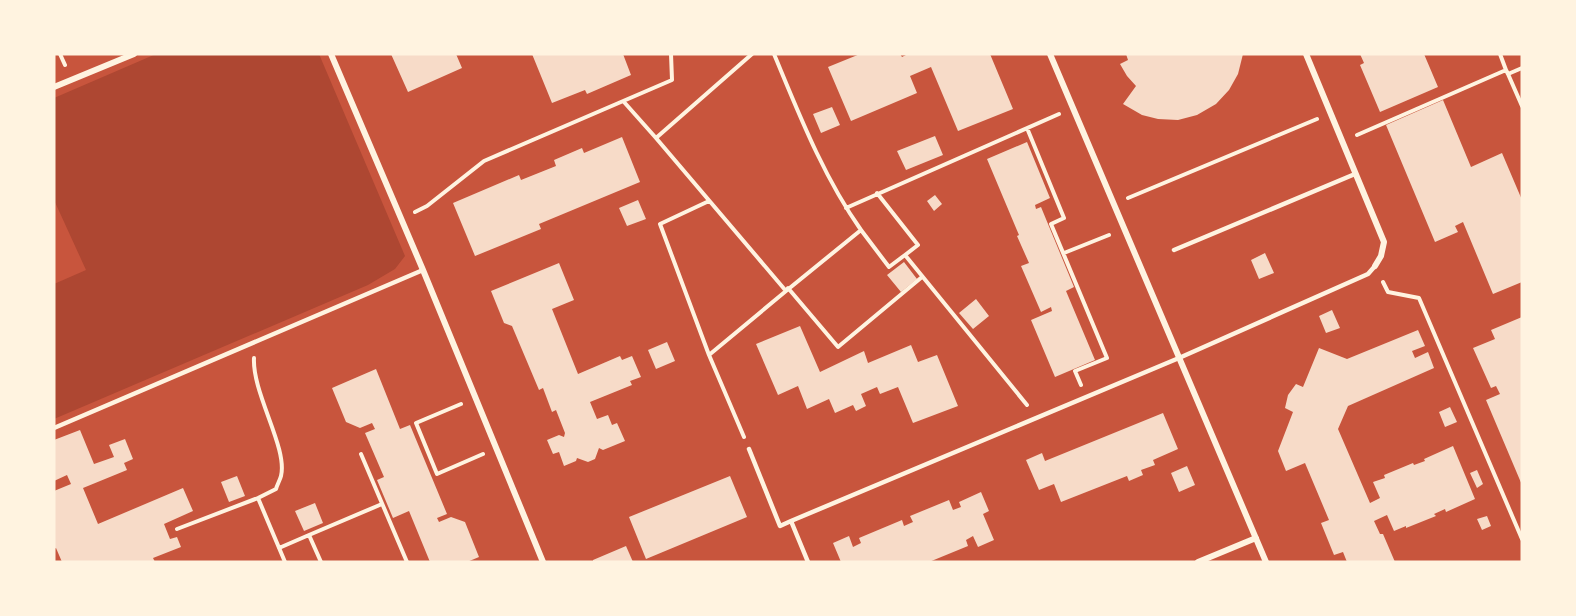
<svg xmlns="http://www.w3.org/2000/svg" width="1576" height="616" font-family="Barlow,sans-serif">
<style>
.green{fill:#ae4732}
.building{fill:#f7dbc8}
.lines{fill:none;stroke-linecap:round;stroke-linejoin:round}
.path{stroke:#fff3e0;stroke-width:4}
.service{stroke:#fff3e0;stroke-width:4.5}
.minor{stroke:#fff3e0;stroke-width:6}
</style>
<rect width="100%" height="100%" fill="#c8553d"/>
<path class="green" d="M156 54H319L405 256 395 269 368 285 54 419V284L86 270 54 200V98Z"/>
<path class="building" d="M391 54H456L462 68 408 92Z
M532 54H623L631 75 587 94 585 90 552 103Z
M860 54H900L902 57 908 54H990L1013 109 958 131 931 67 910 76 917 93 851 121 828 67Z
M1126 54H1243L1238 74 1229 90 1216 104 1197 115 1178 120 1158 119 1142 115 1123 104 1136 86 1127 76 1120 64 1128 60Z
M1360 54H1424L1438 87 1380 112 1360 65 1364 63Z
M1443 100 1471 167 1502 153 1522 200V282L1493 294 1463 222 1455 226 1458 232 1435 242 1386 125Z
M832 107 840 125 821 133 813 114Z
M935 136 943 155 906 170 897 151Z
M622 137 640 182 539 224 541 229 475 256 453 203 519 175 521 180 556 166 554 160 582 148 584 153Z
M1027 142 1050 198 1035 205 1036 209 1041 207 1074 287 1066 291 1095 360 1055 377 1031 320 1052 311 1051 307 1041 312 1021 266 1029 263 1017 236 1019 235 987 159Z
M935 195 942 204 934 211 927 201Z
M638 200 646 219 627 226 619 208Z
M1265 253 1274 273 1259 279 1251 260Z
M904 262 917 279 901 292 887 275Z
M559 263 574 300 552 309 578 374 620 356 622 360 632 356 641 377 630 381 632 385 590 402 597 419 608 415 612 425 617 423 625 441 603 450 599 448 595 459 588 462 577 458 576 461 564 466 559 452 553 454 547 440 559 435 564 437 565 433 556 410 552 412 543 388 539 390 512 326 504 323 491 291Z
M976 299 989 316 973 329 959 313Z
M1332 310 1340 328 1326 333 1319 316Z
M1522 317V485L1486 400 1500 394 1496 386 1491 388 1473 348 1495 339 1491 330Z
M800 326 820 372 864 351 868 363 911 345 918 362 937 355 958 406 913 423 898 387 880 394 877 387 861 394 866 406 856 411 853 405 835 413 829 399 807 409 798 386 778 395 756 344Z
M1418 330 1425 346 1412 351 1415 358 1428 352 1434 368 1348 406 1338 429 1370 503 1380 498 1373 482 1385 478 1384 475 1413 463 1414 465 1425 461 1424 459 1453 446 1475 499 1446 512 1445 509 1434 514 1436 516 1406 528V526L1394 531 1387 515 1374 521 1380 534H1383L1395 562H1347L1343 552 1334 555 1321 523 1329 520 1305 463 1286 471 1278 451 1293 412 1285 408 1288 395 1296 384 1303 387 1319 348 1347 359Z
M667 342 675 361 656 369 648 350Z
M376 369 400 429 410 425 447 514 437 518 439 522 451 517 465 522 479 557 467 562H430L409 511 393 518 377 480 384 477 365 433 375 429 372 423 360 428 346 422 332 388Z
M1450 407 1457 422 1445 427 1439 412Z
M1163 413 1178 449 1153 460 1155 465 1141 470 1143 475 1129 481 1127 476 1061 502 1054 484 1039 490 1026 460 1042 453 1045 461Z
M80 430 94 464 114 457 109 445 125 439 133 459 124 463 127 470 83 488 98 524 183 488 193 511 164 524 170 539 177 537 181 547 153 558 155 562H62L56 548 54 549V491L71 484 67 475 54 481V440Z
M1187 466 1195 485 1179 492 1171 473Z
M1477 470 1483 484 1477 488 1470 473Z
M237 476 245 496 229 502 221 482Z
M730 476 747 517 646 559 629 517Z
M981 492 989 511 983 514 994 540 978 547 973 536 966 540 968 546 929 562H841L833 543 849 536 853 547 861 543 859 538 902 520 904 526 913 522 910 516 949 500 953 510 961 507 959 502Z
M315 503 323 523 304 531 295 511Z
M1487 516 1491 526 1482 530 1477 519Z
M626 546 633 562H593V560Z"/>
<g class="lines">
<path class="path" d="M60 54 65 65
M774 54C799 114 823 176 861 230L786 291
M1500 54 1506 70
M1508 74 1522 106
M624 102 656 138 752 54
M1027 128 1064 218 1051 224 1107 358 1075 371 1081 385
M1357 135 1506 70 1508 74 1522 68
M656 138 786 291 709 355 660 224 709 201
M877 193 918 245 905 255
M1128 198 1317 119
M846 208 1059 114
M415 212 427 206 484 161 672 80 671 54
M861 230 889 267 905 255 1027 405
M1064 253 1109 235
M1383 282 1388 292 1419 298 1522 539
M788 288 838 347 922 277
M709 355 744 437
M461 404 416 423 437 474 483 454
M361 454 407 562
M258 498 285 562
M177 529 258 498 276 489C277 485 280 480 281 476 288 448 252 393 254 358
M309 535 382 504
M279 548 309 535 321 562"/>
<path class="service" d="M1174 250 1355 174
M54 428 423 270
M749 449 780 526 791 521
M808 562 791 521 1179 358 1368 274 1375 266"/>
<path class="minor" d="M331 54 423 270 543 562
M1050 54 1266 562
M1306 54 1384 242 1381 256 1375 266
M54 87 134 54
M1198 562 1256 538"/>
</g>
<rect width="1576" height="616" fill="none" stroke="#fff3e0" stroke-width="111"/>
</svg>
